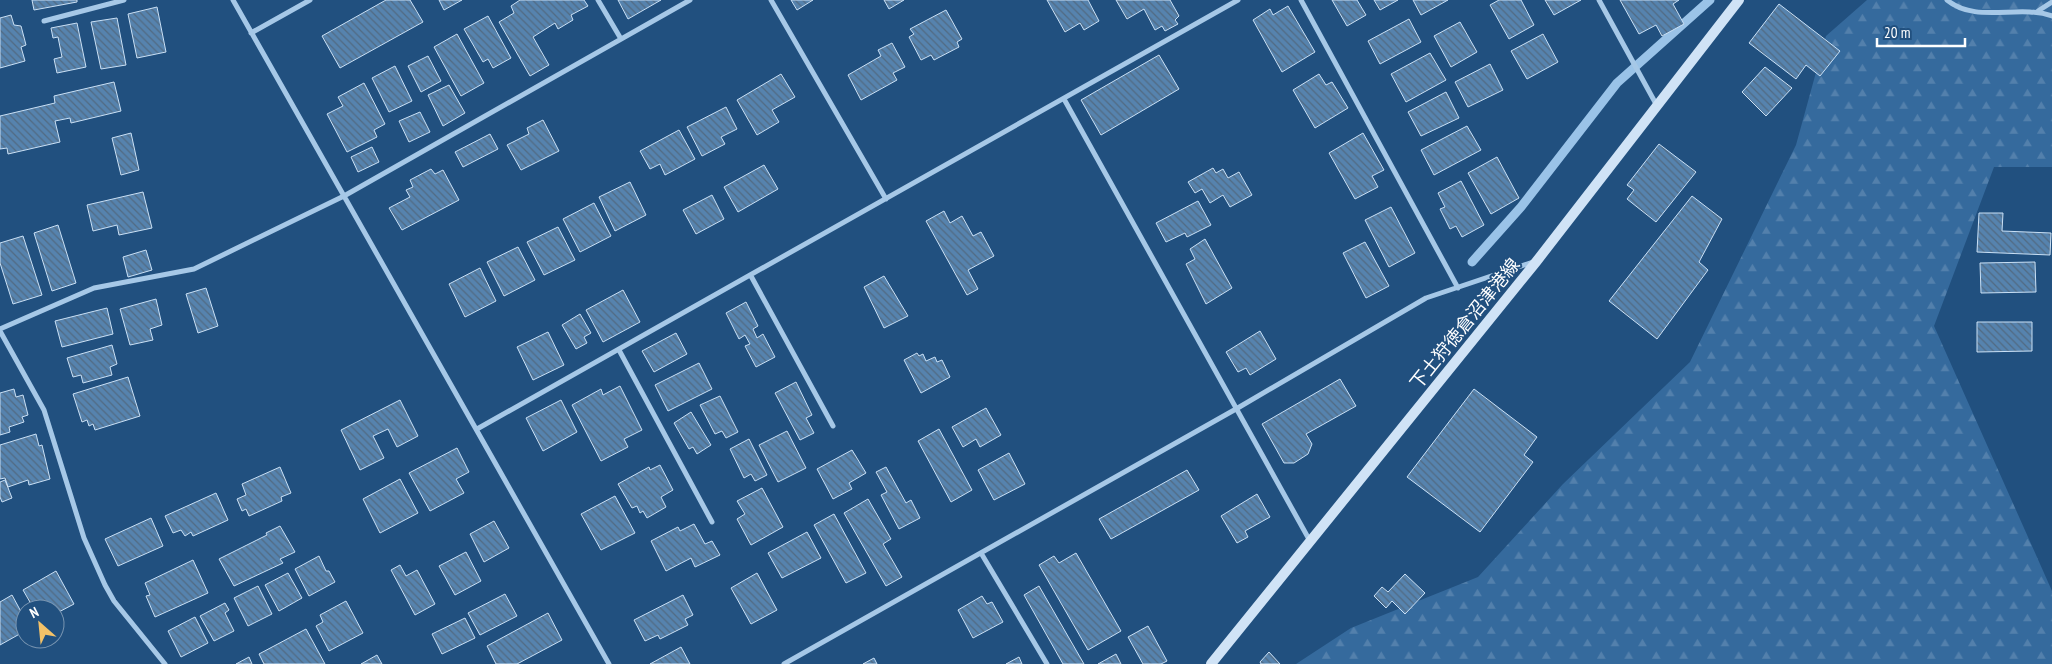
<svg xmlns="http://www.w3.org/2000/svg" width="2052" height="664" font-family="'PT Sans Narrow','Noto Sans JP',sans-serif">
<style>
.forest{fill:url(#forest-firs)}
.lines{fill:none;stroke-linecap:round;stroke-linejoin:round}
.stream{stroke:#9ac3e8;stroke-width:9}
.building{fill:url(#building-back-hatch);stroke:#cae0f5}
.street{stroke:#a6c8e7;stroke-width:5}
.secondary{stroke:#d0e3f6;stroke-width:10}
.labels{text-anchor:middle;stroke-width:4;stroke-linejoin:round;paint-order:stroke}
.street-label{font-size:18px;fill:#fff;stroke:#21507f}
</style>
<defs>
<pattern id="forest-firs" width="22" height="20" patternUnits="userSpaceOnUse" patternTransform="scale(1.25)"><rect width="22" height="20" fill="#356a9d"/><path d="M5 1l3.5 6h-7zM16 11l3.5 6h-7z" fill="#5380ac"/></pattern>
<pattern id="building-back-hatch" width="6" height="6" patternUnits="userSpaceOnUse" patternTransform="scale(1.25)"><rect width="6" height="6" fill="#5683ae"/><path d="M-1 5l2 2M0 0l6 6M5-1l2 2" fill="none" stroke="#526a82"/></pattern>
</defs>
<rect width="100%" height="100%" fill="#21507f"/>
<path class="forest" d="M1867 0H2052V167H1994L1934 326 2052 591V664H1296L1351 628 1478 577 1563 484 1690 362 1796 145 1826 36Z"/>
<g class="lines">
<path class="stream" d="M1472 262 1521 207 1617 83 1710 0"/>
</g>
<path class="building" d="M32 0H77V2L34 10Z
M386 0H410L423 22 340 68 322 36Z
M439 0H462L444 10Z
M520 0H584L588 6 571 15 573 20 558 29 555 23 533 37 549 65 530 76 499 22 514 13 511 6Z
M618 0H661L628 19Z
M791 0H813L797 10Z
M884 0H904L889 9Z
M1047 0H1088L1099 21 1084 30 1080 23 1065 32Z
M1116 0H1170L1179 16 1175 20 1178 24 1165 31 1162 26 1155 30 1144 9 1127 19Z
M1332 0H1357L1366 15 1347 26Z
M1374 0H1398L1380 10Z
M1413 0H1448L1421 15Z
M1499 0H1521L1534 25 1509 39 1490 5Z
M1545 0H1581L1554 15Z
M1620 0H1679L1673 4 1684 24 1662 36 1656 25 1639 34Z
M1779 4 1840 51 1820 76 1806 65 1796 79 1749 43Z
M1288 6 1315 52 1282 72 1253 20 1270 9 1273 15Z
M157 7 166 52 137 58 128 14Z
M946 10 962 39 957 42 959 47 934 60 931 55 921 60 909 37 914 34 910 29Z
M11 15 14 25 21 26 26 45 21 47 25 61 0 68V18Z
M488 16 511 58 493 68 488 59 483 62 464 29Z
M117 18 126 65 101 69 91 22Z
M1409 19 1421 42 1380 64 1368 41Z
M1460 22 1477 52 1451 67 1434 36Z
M77 23 86 67 57 73 54 59 62 57 58 37 53 38 51 28Z
M457 34 484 83 461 96 434 47Z
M1543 34 1558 62 1527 79 1511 51Z
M892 43 905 67 893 73 897 80 861 100 848 75 881 56 878 50Z
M1430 53 1446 80 1406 102 1391 74Z
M1159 55 1179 89 1101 135 1081 100Z
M428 56 441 81 421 92 408 66Z
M1490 64 1503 90 1468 107 1455 82Z
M395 66 412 101 389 112 372 78Z
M1765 67 1792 88 1766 116 1742 92Z
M781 74 795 97 772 110 779 122 757 135 737 100Z
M1319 74 1326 85 1332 82 1348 108 1315 128 1293 90Z
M114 82 121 111 71 123 70 118 55 121 60 142 8 154 7 148 0 149V116L55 103 54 96Z
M364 83 385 124 374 130 377 137 347 152 327 114 343 106 338 97Z
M449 85 465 113 443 126 428 95Z
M1446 92 1459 118 1421 136 1408 112Z
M726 107 737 129 721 137 725 144 702 156 687 127Z
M420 112 430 132 409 142 399 121Z
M543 120 559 151 521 170 507 145 529 134 527 128Z
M1467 126 1481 150 1434 175 1421 150Z
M679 130 695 159 665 175 660 164 650 169 640 151Z
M131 133 139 170 121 175 112 138Z
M1363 133 1384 170 1372 176 1378 187 1355 199 1329 153Z
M490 134 498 149 463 167 455 152Z
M1659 144 1696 172 1656 222 1627 199 1634 190 1627 185Z
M372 147 379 162 358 172 351 157Z
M1497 157 1519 198 1491 214 1468 173Z
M764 165 778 189 738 212 724 187Z
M1213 168 1216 173 1223 169 1228 178 1239 172 1252 195 1230 207 1223 195 1210 203 1202 189 1195 193 1188 182Z
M431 169 435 174 443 170 459 200 402 230 389 208 410 197 406 190 413 187 410 180Z
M1461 181 1484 225 1462 237 1456 226 1450 229 1440 209 1445 207 1438 193Z
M630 182 646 215 615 231 599 197Z
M143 192 152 228 119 235 117 225 93 231 87 205Z
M712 195 724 219 696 234 683 210Z
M1692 196 1722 219 1699 262 1708 270 1657 339 1609 301Z
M1198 201 1211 225 1187 237 1185 233 1166 242 1156 223Z
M594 203 611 236 580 252 563 219Z
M1391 207 1415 253 1389 267 1365 220Z
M944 211 950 223 962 216 973 236 981 232 994 256 968 270 978 289 967 295 926 221Z
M1979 213H2003L2002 231 2051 233 2050 255 1977 252Z
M58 225 76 283 52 291 34 233Z
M558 227 575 260 544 275 527 242Z
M23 236 42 295 13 304 0 263V243Z
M1205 239 1232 288 1206 304 1186 264 1195 259 1190 249Z
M1365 242 1389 286 1366 298 1343 253Z
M518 247 535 280 504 296 487 262Z
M146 250 152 270 128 277 123 257Z
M2035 262 2036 292 1981 293 1980 263Z
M480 268 496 301 465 317 449 284Z
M884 276 908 316 884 328 864 287Z
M206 288 218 326 198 333 186 294Z
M623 290 640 322 603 342 586 310Z
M156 299 162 325 150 329 153 340 130 345 120 309Z
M746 302 758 326 753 329 757 338 763 334 775 357 756 367 745 346 750 344 745 335 739 339 726 313Z
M107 308 113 334 62 347 55 321Z
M580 314 591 333 584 337 587 343 576 349 562 325Z
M1977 322H2032V351L1977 352Z
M1260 331 1276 359 1250 375 1246 368 1238 372 1226 352Z
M548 332 564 365 533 380 517 347Z
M676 333 687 354 654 372 642 351Z
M112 345 117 364 110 367 112 375 83 383 81 375 73 377 67 358Z
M917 353 919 356 923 354 926 361 935 357 937 362 942 360 950 377 921 393 904 360Z
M699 363 712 389 668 411 655 385Z
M128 377 140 416 95 430 93 424 89 426 87 420 82 422 73 394Z
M1340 379 1356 406 1306 434 1312 444 1308 454 1294 463H1284L1262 424Z
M796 382 812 415 806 418 814 433 800 440 775 393Z
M620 386 642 430 624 439 628 447 601 461 572 405 601 389 603 395Z
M14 389 16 397 23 395 28 415 22 417 24 422 9 427 10 432 0 435V393Z
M1474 389 1537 437 1524 455 1533 462 1480 532 1407 477Z
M720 396 738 432 726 438 722 431 715 434 700 405Z
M400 400 418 436 397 447 388 429 373 436 384 458 360 470 341 430Z
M561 400 577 432 543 451 526 418Z
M986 408 1001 435 980 447 976 439 963 447 952 427Z
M691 412 711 445 697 454 693 447 689 449 674 423Z
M939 429 972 490 951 502 918 441Z
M787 431 806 468 778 482 759 445Z
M36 434 39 446 42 445 50 479 29 485 28 480 8 487 5 478 0 479V445Z
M749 439 767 475 755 481 751 474 744 478 730 449Z
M457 448 469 472 456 479 464 493 430 511 409 473Z
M852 450 866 473 849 483 852 489 833 499 817 469Z
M1009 453 1025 484 994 500 978 470Z
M660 465 673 490 661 497 666 507 647 518 643 511 640 513 637 506 632 508 618 484 649 467 650 470Z
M280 467 291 493 281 497 282 501 249 516 246 509 242 511 237 499 246 495 242 484Z
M886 467 906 503 911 500 920 518 899 529 881 495 887 492 876 472Z
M1187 470 1199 490 1111 539 1099 519Z
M400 479 418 513 380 533 363 499Z
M5 480 12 498 2 502 0 497V482Z
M762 488 783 527 751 545 737 519 745 514 737 501Z
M216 493 228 520 193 536 191 532 185 536 181 530 173 533 165 516Z
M1257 494 1270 517 1245 531 1248 537 1237 543 1221 516Z
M615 496 635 533 601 550 581 514Z
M868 499 891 539 883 544 902 577 886 586 844 513Z
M834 514 866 573 846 583 814 525Z
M151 518 163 546 118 566 105 539Z
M494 521 509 548 484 562 470 534Z
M694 524 705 544 712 541 720 555 695 567 691 558 666 571 651 541 678 527 680 531Z
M280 526 295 552 280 559 283 563 234 586 219 559 267 535 266 533Z
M807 532 821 558 782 578 768 553Z
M466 552 481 581 455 595 439 566Z
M1076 553 1121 631 1088 650 1039 565 1054 556 1059 563Z
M319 556 326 571H329L335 582 309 596 295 569Z
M193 560 208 593 155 617 146 596 150 595 145 583Z
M400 565 406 576 417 570 435 604 415 615 391 570Z
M56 571 74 604 55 614V609H34L23 590Z
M288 573 302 598 279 611 265 585Z
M757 573 777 610 751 624 731 588Z
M1405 574 1425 593 1405 614 1392 601 1386 608 1374 596 1382 587 1388 592Z
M258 586 272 614 248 626 234 598Z
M1039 586 1084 664H1063L1024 595Z
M505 594 517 616 480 635 468 613Z
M12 595 25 619V631L0 645V602Z
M683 595 693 615 685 619 688 625 660 639 658 635 645 641 634 620Z
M982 596 987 604 992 602 1003 622 973 638 958 610Z
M346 601 363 633 329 651 316 626 323 622 320 615Z
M225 603 229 610 225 613 234 631 214 641 200 616Z
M548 613 562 640 517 664H496L487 646Z
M195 617 208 643 181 657 168 631Z
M465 618 475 638 442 654 432 634Z
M1148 626 1167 661 1161 664H1143L1128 637Z
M306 629 325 664H264L259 654Z
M681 647 690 664H650Z
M1269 652 1280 664H1261L1260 662Z
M1116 654 1121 664H1098Z
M377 655 382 664H361Z
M249 657 252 664H236Z
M1019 657 1022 664H1006Z
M874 658 877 664H863Z"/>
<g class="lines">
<path class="street" d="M233 0 609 664
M598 0 621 39
M771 0 886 199
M1301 0 1458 288
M1599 0 1656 104
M1947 0C1976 24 2018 4 2052 16
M2038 11 2052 2
M44 21 124 0
M251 33 310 0
M1064 99 1310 541
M751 276 833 426
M0 329 94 288 194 269 344 196 690 0
M0 331 44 410 84 538 105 585 114 601 165 664
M619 350 712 522
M477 429 1238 0
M981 553 1047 664
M784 664 1236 409 1426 298 1533 262"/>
<path class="secondary" d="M1211 664 1536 262 1739 0"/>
</g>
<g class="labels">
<g class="street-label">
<text transform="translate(1465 324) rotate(-51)" y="6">下土狩徳倉沼津港線</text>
</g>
</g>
<g transform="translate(40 624) rotate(333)"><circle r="24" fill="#21507f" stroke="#7a96b2"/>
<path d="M0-4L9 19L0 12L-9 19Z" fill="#f4c268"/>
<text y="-8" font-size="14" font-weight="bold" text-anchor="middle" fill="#ffffff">N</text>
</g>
<path d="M1877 38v8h88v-8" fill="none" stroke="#ffffff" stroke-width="2.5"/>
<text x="1884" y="38" font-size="15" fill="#ffffff" stroke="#21507f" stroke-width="4" paint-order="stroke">20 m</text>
</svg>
